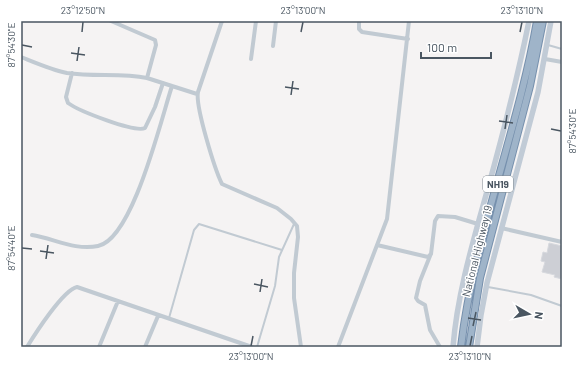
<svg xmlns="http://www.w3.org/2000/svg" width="583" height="368" font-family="Barlow,sans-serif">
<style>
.building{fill:#cdcfd5;stroke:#d7d9de}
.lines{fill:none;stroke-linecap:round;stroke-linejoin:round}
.trunk-casing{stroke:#7690ad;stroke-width:8}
.service{stroke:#c1cad2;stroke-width:2}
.minor{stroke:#c1cad2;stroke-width:4}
.secondary{stroke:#c1cbd6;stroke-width:5.5}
.trunk{stroke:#9fb4c9;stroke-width:6}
.ticks{fill:none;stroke:#4a5661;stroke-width:1.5}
.labels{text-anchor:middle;stroke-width:3;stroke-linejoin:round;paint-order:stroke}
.shield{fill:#fff;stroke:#808990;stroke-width:1}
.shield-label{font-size:10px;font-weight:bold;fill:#4a5661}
.street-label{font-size:11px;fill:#4a5661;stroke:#fff}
.neatline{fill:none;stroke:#4a5661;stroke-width:1.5}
.ticks-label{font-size:10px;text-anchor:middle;fill:#4a5661}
</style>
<rect width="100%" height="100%" fill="#f5f3f3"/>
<path class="building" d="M549 243 562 246V279L554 277 555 275 542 272 545 262 541 261 543 252 547 253Z"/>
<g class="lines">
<g class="trunk-casing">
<path id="trunk" d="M461 347C474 236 518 131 537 21
M469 347 480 278 530 86 543 21"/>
</g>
<path class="service" d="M548 45 562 49
M488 287 531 295 562 306
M169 318 194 230 199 224 282 250
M257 347 275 286 279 257 294 224"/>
<path class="minor" d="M111 21 155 40 156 45 147 78 197 94
M222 21 198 92C195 106 215 170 222 184L277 208 291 219 297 226 298 237 294 273V298L301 347
M359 21V29L362 32 408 39
M273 46 276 21
M21 57C36 63 52 70 67 73 94 77 121 73 147 78
M251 59 256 21
M545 59 562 62
M72 73 66 97 68 103C79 111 135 133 145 128L155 107 163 83
M501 228 562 242
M32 235C53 238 75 251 98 246 133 239 161 119 172 86
M377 245 428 257 431 254 435 221 438 216 455 217 478 224
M430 256 420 281 416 298 418 301 425 305 430 330 440 347
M27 347C35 334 63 290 77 287L252 347
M99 347 118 301
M145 347 158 316
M338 347 387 219 409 21"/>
<path class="secondary" d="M453 347C457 296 472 245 486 195 502 138 517 80 529 21
M477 347 481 315 487 283 538 92 551 21"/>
<use href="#trunk" class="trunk"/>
</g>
<path class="ticks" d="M82 32 83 22M301 32 303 22M520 32 522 22M22 45 32 47M71 53 85 55M77 61 79 47M285 87 299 89M291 95 293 81M499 121 513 123M505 129 507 115M551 129 561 131M22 248 32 249M40 251 54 253M46 259 48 245M254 284 268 287M260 292 262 279M468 318 481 320M473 326 476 312M251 346 253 336M470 346 472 336"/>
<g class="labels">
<rect class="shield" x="483" y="176" width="30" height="16" rx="3"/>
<g class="shield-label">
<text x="498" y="188">NH19</text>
</g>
<g class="street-label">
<text transform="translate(477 251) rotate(-76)" y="4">National Highway 19</text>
</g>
</g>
<rect width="583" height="368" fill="none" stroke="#ffffff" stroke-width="44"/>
<g transform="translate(529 314) rotate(99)" stroke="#ffffff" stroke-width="3" paint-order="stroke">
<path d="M0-3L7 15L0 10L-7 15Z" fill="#4a5661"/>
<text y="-6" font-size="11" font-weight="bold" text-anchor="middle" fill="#4a5661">N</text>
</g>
<path d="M421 52v6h70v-6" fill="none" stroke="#4a5661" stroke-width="2"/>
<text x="427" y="52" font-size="12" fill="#4a5661" stroke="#ffffff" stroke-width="3" paint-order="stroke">100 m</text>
<rect x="22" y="22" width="539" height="324" class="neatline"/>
<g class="ticks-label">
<text x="83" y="14">23°12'50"N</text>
<text x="303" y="14">23°13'00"N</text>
<text x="522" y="14">23°13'10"N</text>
<text transform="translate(11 45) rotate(-90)" y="4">87°54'30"E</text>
<text transform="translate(572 131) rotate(-90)" y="4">87°54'30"E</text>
<text transform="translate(11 248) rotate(-90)" y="4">87°54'40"E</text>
<text x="251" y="360">23°13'00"N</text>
<text x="470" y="360">23°13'10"N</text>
</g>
</svg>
